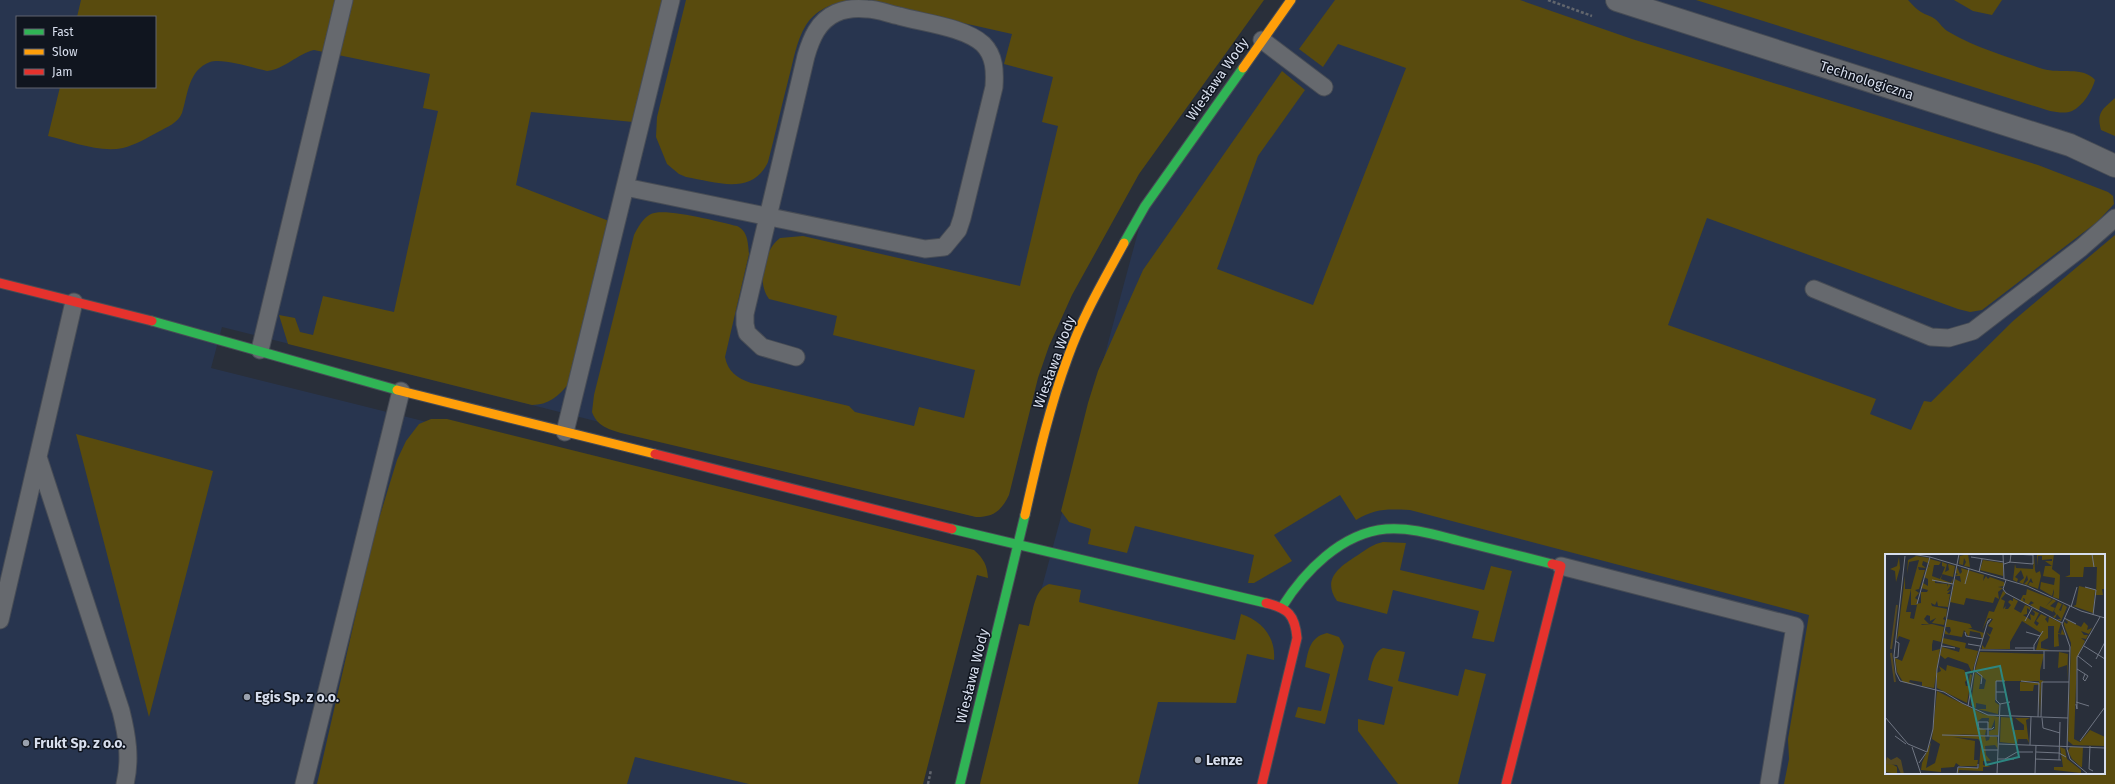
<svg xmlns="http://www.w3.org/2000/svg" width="2115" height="784" font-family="'Fira Sans',sans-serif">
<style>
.built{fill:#28354f;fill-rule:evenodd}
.green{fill:#594b0e;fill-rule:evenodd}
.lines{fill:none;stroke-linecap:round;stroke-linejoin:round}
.lane-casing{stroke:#474c55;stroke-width:19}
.street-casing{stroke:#474c55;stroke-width:24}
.fast-casing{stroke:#474c55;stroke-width:11}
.slow-casing{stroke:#474c55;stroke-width:11}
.jam-casing{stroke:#474c55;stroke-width:11}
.path{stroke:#62666d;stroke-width:2.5;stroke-dasharray:3 2;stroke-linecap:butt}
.lane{stroke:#66696e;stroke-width:17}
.street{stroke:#66696e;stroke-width:22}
.fast{stroke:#30b455;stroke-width:9}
.slow{stroke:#ff9f0a;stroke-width:9}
.jam{stroke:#e5322d;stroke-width:9}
.poi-dot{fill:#9aa1ae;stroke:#10151f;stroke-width:1.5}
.labels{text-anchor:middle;stroke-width:3;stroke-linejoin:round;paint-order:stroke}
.street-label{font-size:14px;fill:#d7deed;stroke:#10151f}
.poi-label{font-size:14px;font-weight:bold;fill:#d7deed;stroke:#10151f;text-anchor:start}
.inset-river{fill:none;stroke:#544821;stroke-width:2}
.inset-road{fill:none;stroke:#6f7582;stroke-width:1}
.view{fill:#2d8681;fill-opacity:0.15;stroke:#2d8681;stroke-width:2}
.inset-edge{fill:none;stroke:#d7deed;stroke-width:2}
</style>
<rect width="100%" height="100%" fill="#292f3a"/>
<path class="built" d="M0 0H895L1059 41 1074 161 995 466 976 517 222 327 211 368 954 554 898 784H0ZM17 17H155V87H17Z
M1293 0H2115V784H993L1015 687 1145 206ZM1886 555H2104V773H1886Z"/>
<path class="green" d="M81 0H663L633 122 531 112 516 185 609 221 569 383C559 396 548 405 532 405L288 344 279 315 295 318 300 332 313 335 323 296 394 312 438 111 423 108 430 74 314 50C297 54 285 69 267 71 253 68 223 58 210 62 188 70 188 95 182 113 178 123 167 127 158 132 147 138 135 145 123 148 99 153 70 141 48 136L60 87H155V17H77Z
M686 0H856C837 1 817 8 806 25 796 41 793 63 788 81 781 108 775 135 768 162 752 196 716 182 686 177L679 174 667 164 656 137 657 117Z
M861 0H1264L1139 174 1072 295 1049 346 1038 378 1009 495C1001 511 994 517 976 517L621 433C608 429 597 426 592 412L594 395 634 235C638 227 643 218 651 214 664 207 720 222 737 226 748 231 748 243 749 254L725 357C728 372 737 378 751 383L849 406 855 412 914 426 919 407 964 418 975 370 833 335 837 316 769 299C756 282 764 250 780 238L803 236 1020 286 1058 126 1042 122 1053 77 1004 64 1012 34Z
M1335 0H1520L1632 39 2038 165 2108 192 2113 196 2114 204 2097 222 1982 310 1970 312 1958 309 1707 218 1668 325 1876 399 1870 414 1911 430 1924 401 1931 402 2013 321 2115 235V784H1784L1789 759 1788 739 1809 615 1410 510C1387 509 1376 508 1356 520L1340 495 1274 535 1292 561 1254 583H1248L1254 555 1135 526 1127 553 1088 544 1091 529 1069 522 1061 511 1088 403 1098 371 1143 270 1282 71 1305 90 1258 156 1217 269 1313 305 1406 68 1338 44 1323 67 1299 49ZM1886 555H2104V773H1886Z
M1696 0H1908C1912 4 1916 9 1921 12 1926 15 1931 16 1935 19 1940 23 1943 29 1949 32 1978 49 2012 58 2043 69 2060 74 2083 66 2095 80 2092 91 2083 106 2072 111 2065 114 2057 112 2050 111Z
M1954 0H2002L1992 15 1973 11Z
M2115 98V136L2101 130C2096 112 2103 109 2115 98Z
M431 419H447L974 550C984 559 987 565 988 578L977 575 923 784H749L635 757 627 784H317L374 535 397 460 406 441 419 424Z
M76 434 213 471 149 717Z
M1383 542 1406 543 1400 570 1484 590 1491 566 1512 571 1494 642 1472 638 1479 611 1393 590 1387 614 1337 601C1321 578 1341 566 1358 555 1367 549 1373 544 1383 542Z
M1049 584 1081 590 1079 602 1235 640 1241 614C1262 621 1276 637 1274 660L1247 654 1236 703 1158 702 1138 784H980L1019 624 1029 626C1033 612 1034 589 1049 584Z
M1327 633 1339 637 1344 646 1325 724 1295 717 1298 707 1321 711 1330 674 1305 667C1308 652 1309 637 1327 633Z
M1383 648 1405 652 1398 681 1458 696 1465 669 1486 674 1458 784H1398L1358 731V719L1384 725 1393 687 1368 680C1371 669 1372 653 1383 648Z"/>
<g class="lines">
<g class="lane-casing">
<path id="lane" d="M1262 40 1324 87
M625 187 671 0
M1814 289 1931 337 1949 338 1973 331 2081 248 2115 218
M260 350 344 0
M565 432 625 187 925 249 944 247 958 230 962 218 994 87C995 72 995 56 983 44 964 27 924 23 899 16 889 14 877 9 867 9 858 8 845 9 836 13 818 21 811 39 806 56L745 314V324L747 333 762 347 796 357
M38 457 121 711C127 735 131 759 125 784
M1561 566 1795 626 1769 784
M0 620 74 302
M304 784 401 391"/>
</g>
<g class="street-casing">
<path id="street" d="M1617 0 2070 145 2115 166"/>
</g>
<g class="fast-casing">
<path id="fast" d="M1124 243 1145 206 1243 68
M152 321 397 390
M952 529 1266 603
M1282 607C1304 572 1341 533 1386 529 1411 527 1436 535 1460 541 1491 549 1521 556 1552 564
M960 784 1025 515"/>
</g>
<g class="slow-casing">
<path id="slow" d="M1243 68 1291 0
M397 390 655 454
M1025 515C1037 462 1049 408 1068 357 1082 317 1104 280 1124 243"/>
</g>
<g class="jam-casing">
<path id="jam" d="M0 283 152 321
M655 454 952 529
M1262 784 1297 638C1295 615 1288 608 1266 603
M1506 784 1561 566 1552 564"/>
</g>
<path class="path" d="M1548 0 1592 16
M928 784 931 770"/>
<use href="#lane" class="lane"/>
<use href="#street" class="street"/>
<use href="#fast" class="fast"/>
<use href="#slow" class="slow"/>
<use href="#jam" class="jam"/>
</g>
<g class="poi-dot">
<circle cx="247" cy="697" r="4"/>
<circle cx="26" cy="743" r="4"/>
<circle cx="1198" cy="760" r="4"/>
</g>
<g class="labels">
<g class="street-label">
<text transform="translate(1217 79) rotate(-55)" y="5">Wiesława Wody</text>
<text transform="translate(1867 80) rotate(18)" y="5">Technologiczna</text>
<text transform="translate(1054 362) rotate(-70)" y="5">Wiesława Wody</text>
<text transform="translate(972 676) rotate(-76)" y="5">Wiesława Wody</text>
</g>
<g class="poi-label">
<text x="255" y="702">Egis Sp. z o.o.</text>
<text x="34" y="748">Frukt Sp. z o.o.</text>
<text x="1206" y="765">Lenze</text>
</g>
</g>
<g transform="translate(1885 554)">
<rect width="220" height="220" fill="#292f3a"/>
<path d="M75 0V2L83 0 85 13 79 12 81 8 79 4 78 11 74 10ZM149 0 150 16 151 19 155 17 156 22 153 35 143 31 145 28 148 29 146 24 142 31 139 30 143 26 142 21 138 30 134 28 139 24 136 16 130 23 133 25 132 28 128 26 130 10 131 14 148 15ZM152 0H169L167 15 175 21 174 45 168 43 169 38V35L167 42 155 35 156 28 169 31 170 24 158 22 160 12H167L160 7H167V5L157 6V2H153L152 12ZM209 0H220V35H217L218 41H211L212 13H199L198 23H180L185 21V1ZM31 2 44 4 43 9 38 7 37 11 41 14 33 13 34 16H40L34 35 30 36 34 39 30 44 33 46 31 50 36 49V38H42L43 36 36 34 38 29 43 32V25L39 23 43 12 45 13 43 11 45 5 56 8 54 11H49L47 22 55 25 60 13 57 12V8L62 10 60 18 64 16 63 10 70 12 68 23 57 20 56 25 66 29 68 24 67 30 50 27V29L62 30V33L63 30 66 31 62 37 66 36 62 40H65L63 53 53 52 52 47 50 51 46 49 47 52 62 55 61 65 60 62 58 65 60 66 59 71 47 69 51 64 45 67V62L42 61 39 65 44 70H37L36 71 47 70 59 73 56 88 48 86 47 91V97L55 95 49 134 37 132V128L25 126 24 128 35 132 18 128 12 118 10 104 17 107 25 86 14 82 12 86 20 22V35H26L34 6 24 8 22 20 23 6ZM26 35V51H32L29 65 25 64 26 58H21ZM14 3 15 14 11 28 10 17 5 15 12 12ZM98 6 118 9V22L95 16ZM72 13 75 20 77 18 76 14 99 21 98 27 101 22 103 25 105 23 119 28V32L113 33 118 34 113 38 114 45 110 43 108 49 81 44 79 51 65 48 70 25 76 28 75 22H70L73 20 71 19ZM194 32 210 36 208 59 188 52 191 51ZM142 35 167 45 161 52 168 45 171 47 165 52 170 54 168 58 155 52 154 57 145 51 149 49 146 47 143 51 139 49 140 45 138 44 139 48 135 47 138 41H141ZM118 37 121 39 116 45 120 47 118 55 121 52 120 55H123L126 51 123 48 125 46 128 47V44L133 47 129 55 136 59 140 51 145 53V56L142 54V60L138 61 146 66 145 60 149 62 150 59 147 56 154 59 149 69 152 72 154 69 151 67 156 60 162 63 160 65 163 69 164 63 176 69 173 79 176 80 177 75 180 81 173 80 174 92 169 93V72H163V84L156 88V94L165 96H151L156 79 137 67 125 88V95H147H97V91L100 94 105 83 101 78 105 81 108 74 103 72 108 65 103 64 97 77 104 57 109 58ZM173 48 177 50 174 56 176 57 178 50 182 53 176 67 171 65H176L172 60 170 64 168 63 171 60 169 57ZM62 65 85 70 87 74H83L99 79 97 85 95 79 85 77 84 83 79 76 77 83 60 80V76L64 80 66 77 65 73H60ZM180 65 196 73 199 68 203 72 202 76 207 74 204 80 196 77 199 81H203L201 85 196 84 200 87 192 104 189 185 195 188 205 176 220 183V192L188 191 183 187 186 89 179 71V68L182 70 183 68ZM58 84 81 89 80 94 93 97 87 119 83 110 63 103 60 105 55 101 57 93 74 98 75 94 57 89ZM95 98 159 100 155 117V126L159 127 156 129 155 162 154 127H111L110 148 114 151 113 160 92 155H101V151L91 149V154L86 151 90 118 96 123 94 135H99L101 126 90 116ZM174 98 183 100 182 127V111L173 114ZM62 111 79 116 83 124 80 128 81 132H83L85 120 87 121 82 149 52 134V119L56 117 54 112 61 117ZM135 128 153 129 154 131H149L148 137H135ZM52 137 98 160 114 163 113 181H104V177L110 175V165L106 175 103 174 104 164H97L93 167V173L101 176 100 181 57 180 100 182 101 187 104 186 105 182 112 183 113 195 110 191 100 192 101 201 106 207H98V211L106 213H98V217L74 216 73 220V214H94L96 188 93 185 68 183 90 187 89 206H93L92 212H75L71 209 69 213 56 214V218L36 216 37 209 46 188 41 214 50 209 55 190 47 185ZM116 163 128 164 127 176H139V171L130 164H145L141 166 144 189 142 185H133L132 190 115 188ZM175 193 180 195 182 205 196 216V219L169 216V213H178ZM198 193 197 213H196L187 205 183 197 185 193ZM5 209 12 213V220L0 218V210Z" fill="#594b0e" fill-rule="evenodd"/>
<path d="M2 203 6 206 12 203 16 206 19 220H16L12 211 0 210Z" fill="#544821"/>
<path class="inset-river" d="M6 95 12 51M6 99 10 128"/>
<path class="inset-road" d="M26 0 45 3 142 32 196 57 220 64M118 0 119 25M128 0 148 1M173 0H207M207 0 209 13M20 2 9 102 11 119 15 127 59 138 77 149 103 161 183 164M86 3 119 8M124 8 148 10V0M119 10 125 8 126 0M94 18 97 5M47 26 68 30M121 26 118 35 121 39 177 69M80 30 84 15M200 33 211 36 208 61M32 50 45 3M185 52 177 70 185 93 182 195 185 205 203 220M186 53 192 33M179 64 191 70M140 67 147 54M80 78 81 82 98 85M141 78 155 82M83 90 95 92M57 92 70 94M199 92 220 105M130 94H149M94 96 185 97M149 97V91L158 77M159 97V115M193 102 207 113M9 104 13 103 14 89 10 87M211 105 220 88M192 115 200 120 198 125 200 127 203 122 200 120M89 116 97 122 96 130M136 127 154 129 153 163M111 138V127H120M191 148 204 152M115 150 111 146V138H121M191 150 192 155V103L215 63M83 152 90 111 103 67 106 65 102 70M0 163 23 190 42 198 48 175 52 115 74 0M156 163 157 128H184M157 164 158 174 175 179M109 173 107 175H94L93 168H103V182H114M57 181 103 182M10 182 21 190M195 187 220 153M114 190 220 194M145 191 146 163M205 192 204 215 208 217M27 193 36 220M97 196H113M151 198 174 199 181 203M113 205H129M120 205 132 198H148M150 205 176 206M174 206 175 168M34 209 41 199M72 220 73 213 93 214V210M112 220 115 150 125 148M150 220 151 191"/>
<path class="view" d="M115 112 134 203 101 211 81 119Z"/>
<rect width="220" height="220" class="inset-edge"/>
</g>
<rect x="16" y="16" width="140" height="72" fill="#10151f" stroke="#606571"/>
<rect x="24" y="29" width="20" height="6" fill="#30b455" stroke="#606571"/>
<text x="52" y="36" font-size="12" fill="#d7deed">Fast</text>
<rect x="24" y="49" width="20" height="6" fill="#ff9f0a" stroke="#606571"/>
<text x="52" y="56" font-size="12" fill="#d7deed">Slow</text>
<rect x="24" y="69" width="20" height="6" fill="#e5322d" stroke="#606571"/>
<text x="52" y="76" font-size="12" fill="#d7deed">Jam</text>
</svg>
